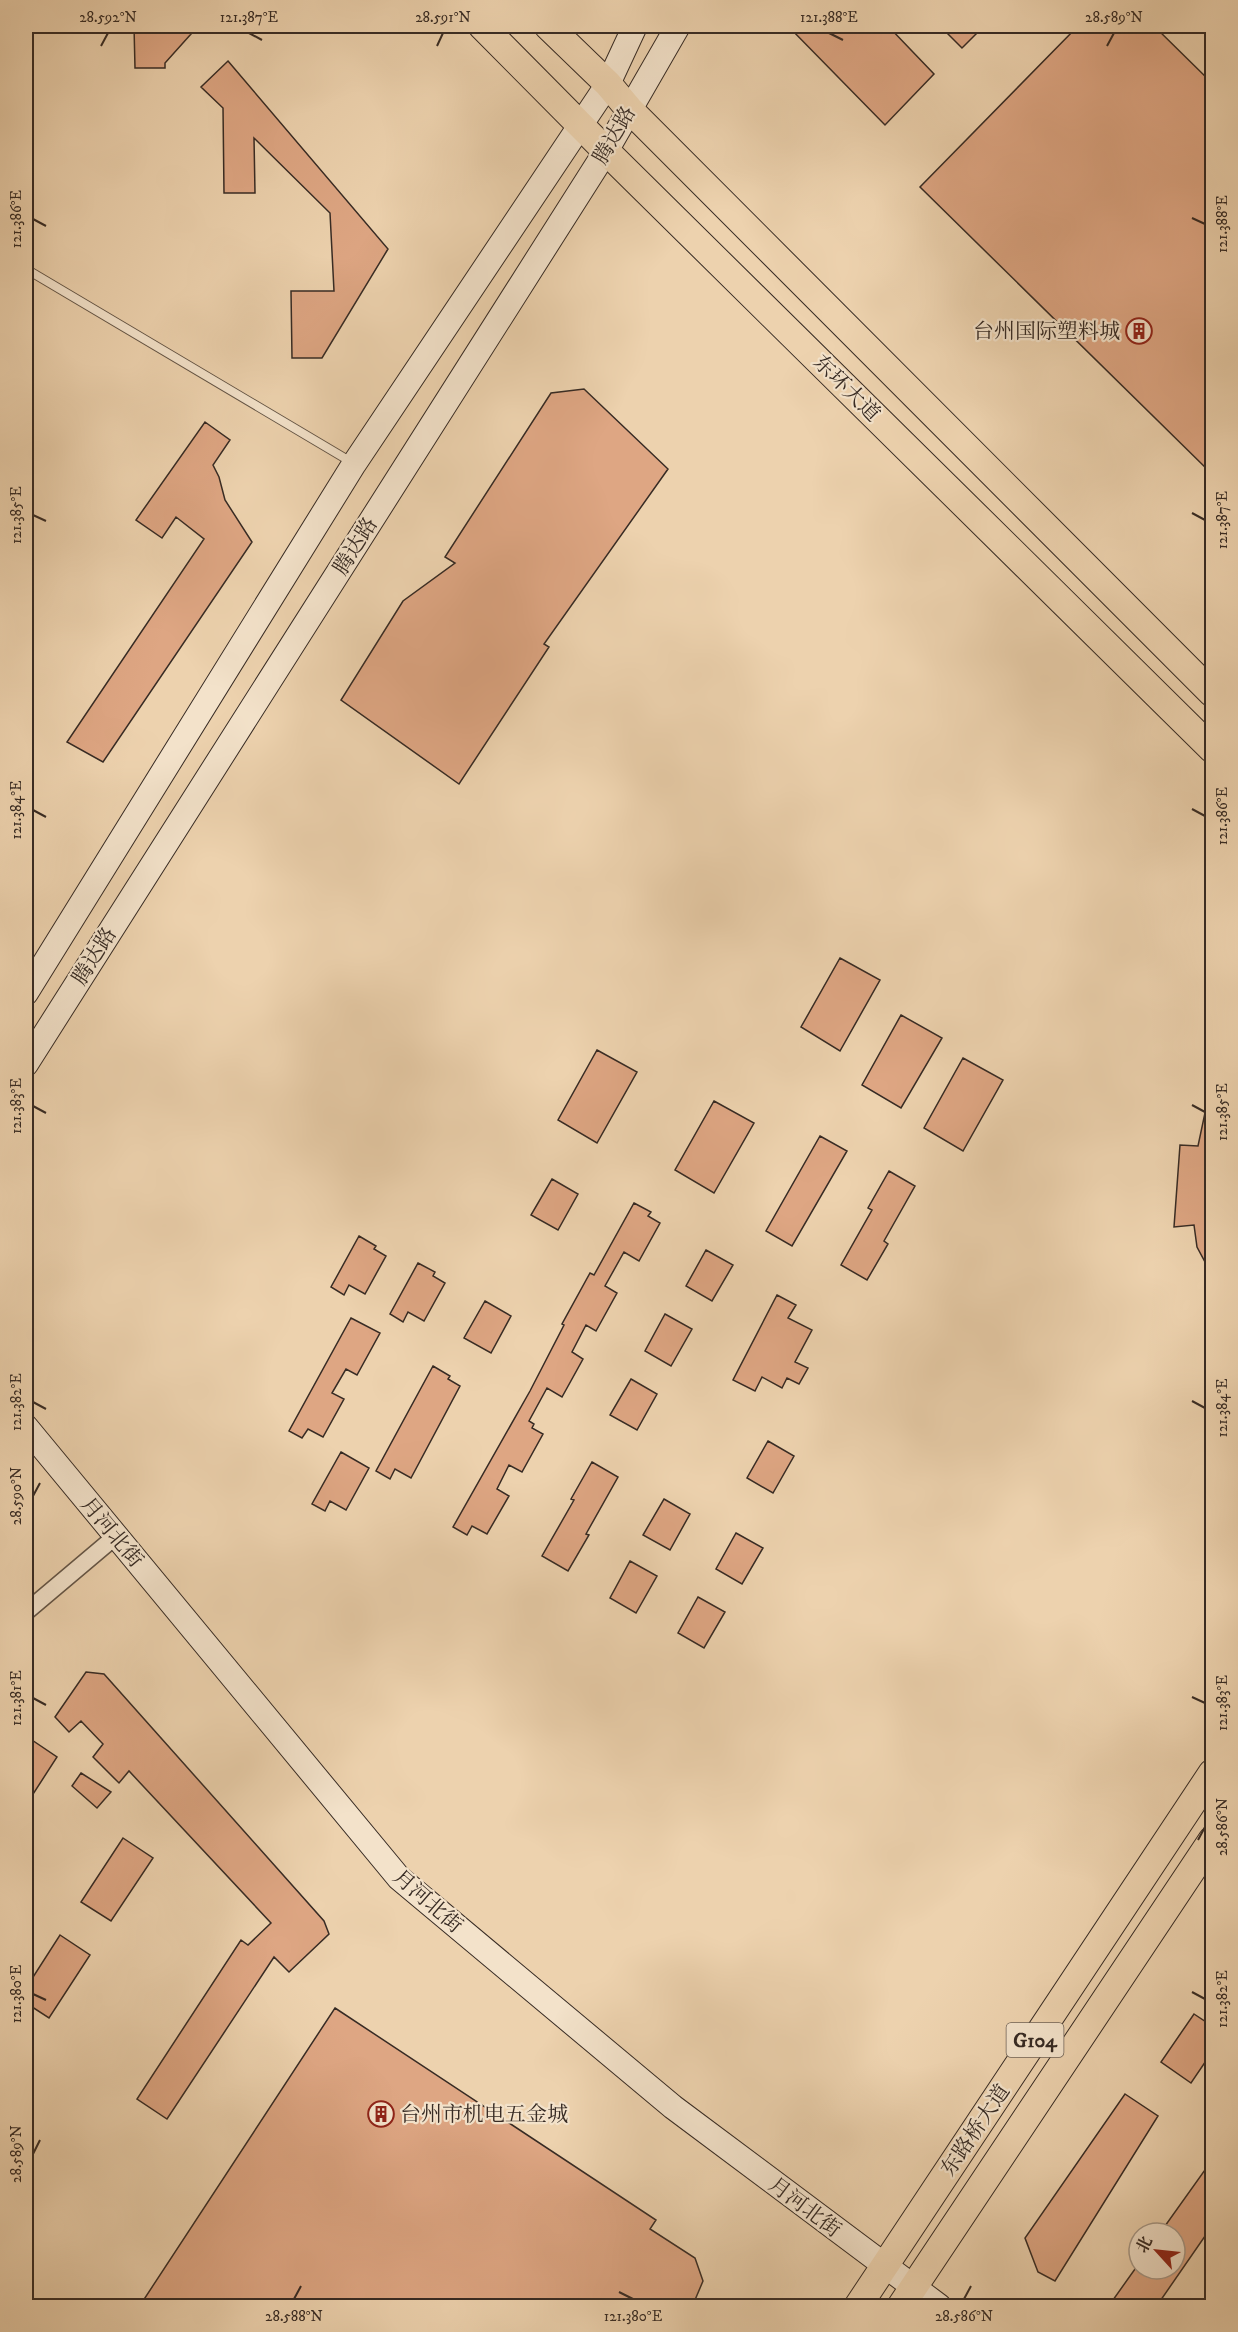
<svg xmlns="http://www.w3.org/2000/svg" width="1238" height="2332" font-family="'IM FELL DW Pica','Noto Serif SC',serif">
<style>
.building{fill:#dea683;stroke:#372b24;stroke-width:1.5}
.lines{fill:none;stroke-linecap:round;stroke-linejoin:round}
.lane-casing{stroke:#645546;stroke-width:10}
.street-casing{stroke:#645546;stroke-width:19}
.secondary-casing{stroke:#372b24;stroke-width:26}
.primary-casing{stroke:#372b24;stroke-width:29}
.lane{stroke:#f3e2ca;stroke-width:8}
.street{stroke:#f3e2ca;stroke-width:16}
.secondary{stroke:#f3e2ca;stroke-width:24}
.primary{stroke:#edd2ae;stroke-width:27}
.ticks{fill:none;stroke:#372b24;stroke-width:2}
.labels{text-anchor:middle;stroke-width:4.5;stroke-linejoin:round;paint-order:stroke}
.shield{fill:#f3e2ca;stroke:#6f6256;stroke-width:1.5}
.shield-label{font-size:20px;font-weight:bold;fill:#372b24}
.street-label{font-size:21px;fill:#372b24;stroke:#f3e2ca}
.poi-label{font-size:21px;fill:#372b24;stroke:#f3e2ca;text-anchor:end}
.neatline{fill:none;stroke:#372b24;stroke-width:2}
.ticks-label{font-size:15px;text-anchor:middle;fill:#372b24}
</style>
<rect width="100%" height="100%" fill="#edd2ae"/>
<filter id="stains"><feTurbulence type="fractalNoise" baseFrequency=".00333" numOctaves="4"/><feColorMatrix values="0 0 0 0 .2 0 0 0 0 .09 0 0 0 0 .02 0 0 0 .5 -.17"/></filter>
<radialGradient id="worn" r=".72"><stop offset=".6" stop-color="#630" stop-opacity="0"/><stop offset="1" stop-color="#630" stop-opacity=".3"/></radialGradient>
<path class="building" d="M134 26H183L191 34 165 63V68H135Z
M788 26H888L934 74 885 125Z
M940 26H984L962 48Z
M1078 26H1154L1212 83V474L920 187Z
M228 61 388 249 322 358H292L291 291H334L330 213 254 138 255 193H224L223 108 201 87Z
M584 389 668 469 544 644 549 647 459 784 341 700 403 601 455 563 445 557 551 393Z
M205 422 230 440 213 465 219 477 225 500 252 542 103 762 67 742 204 539 176 517 162 538 136 520Z
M840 958 880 980 840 1051 801 1027Z
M901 1015 942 1038 901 1108 862 1085Z
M597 1050 637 1072 597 1143 558 1120Z
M963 1058 1003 1080 963 1151 924 1128Z
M714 1101 754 1123 714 1193 675 1170Z
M1206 1108 1212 1109V1275L1197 1247 1194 1225 1174 1227 1180 1145 1198 1146Z
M820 1136 847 1151 792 1246 766 1231Z
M889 1171 915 1186 884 1241 888 1244 867 1280 841 1265 872 1210 868 1208Z
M552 1179 578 1194 558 1230 531 1215Z
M634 1203 651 1212 648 1216 660 1223 639 1261 624 1252 605 1286 617 1293 596 1331 586 1325 572 1352 583 1359 562 1397 547 1388 529 1421 534 1424 532 1428 543 1434 522 1472 509 1465 497 1489 509 1496 487 1534 472 1526 467 1535 453 1527 530 1391 564 1325 562 1324 590 1273 594 1275Z
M359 1236 376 1246 374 1249 386 1256 365 1294 349 1285 344 1295 331 1287Z
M706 1250 733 1265 712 1301 686 1286Z
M418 1263 435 1272 433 1276 445 1283 424 1321 408 1312 403 1322 390 1314Z
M777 1295 796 1305 788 1318 812 1330 795 1362 808 1368 799 1384 787 1378 782 1388 762 1377 755 1391 733 1380Z
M485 1301 511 1316 491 1353 464 1338Z
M665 1314 692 1329 671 1366 645 1351Z
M351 1318 380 1333 357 1375 346 1369 332 1393 344 1399 323 1437 308 1429 302 1438 289 1431Z
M433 1366 450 1376 448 1379 460 1386 411 1478 395 1469 390 1479 376 1471Z
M631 1379 657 1394 637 1430 610 1415Z
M768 1441 794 1456 773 1493 747 1478Z
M341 1452 369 1468 346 1510 330 1501 325 1511 312 1504Z
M592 1462 618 1477 586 1534 589 1535 568 1571 542 1556 574 1500 571 1499Z
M664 1499 690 1514 670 1550 643 1535Z
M736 1533 763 1548 742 1584 716 1569Z
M630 1561 657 1576 636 1613 610 1598Z
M698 1597 725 1612 704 1648 678 1633Z
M86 1672 104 1674 324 1921 329 1934 289 1972 274 1957 167 2119 137 2099 241 1940 248 1945 271 1923 129 1771 119 1783 93 1757 103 1744 81 1721 69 1732 55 1717Z
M26 1736 57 1757 26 1805Z
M81 1773 111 1792 97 1808 72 1786Z
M123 1838 153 1858 111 1921 81 1902Z
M60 1935 90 1955 49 2018 26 2003V1988Z
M335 2008 656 2220 650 2229 695 2258 703 2281 692 2307H139Z
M1194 2014 1212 2026V2052L1191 2083 1161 2062Z
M1125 2094 1158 2116 1055 2281 1038 2272 1025 2238Z
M1212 2160V2226L1156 2307H1108L1135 2269H1175V2233H1160Z"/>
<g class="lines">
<g class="lane-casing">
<path id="lane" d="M26 269 353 463"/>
</g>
<g class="street-casing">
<path id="street" d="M26 1612 116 1536"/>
</g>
<g class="secondary-casing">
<path id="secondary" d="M26 993 354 464 608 84 635 26
M26 1064 606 151 678 26
M26 1427 399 1878 673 2107 939 2306"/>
</g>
<g class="primary-casing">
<path id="primary" d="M482 26 606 151 1212 749
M548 26 608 84 629 109 1212 693
M858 2306 1212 1773
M901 2306 1212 1840"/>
</g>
<use href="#lane" class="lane"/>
<use href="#street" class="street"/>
<use href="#secondary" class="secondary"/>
<use href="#primary" class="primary"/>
</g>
<path class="ticks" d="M249 33 262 40M829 33 843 40M101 46 108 33M437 46 443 33M1107 46 1114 33M1192 218 1205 224M33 219 46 226M1192 513 1205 520M33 515 46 521M1192 809 1205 816M33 810 46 817M1192 1105 1205 1112M33 1106 46 1113M1192 1401 1205 1408M33 1402 46 1409M33 1496 40 1483M1192 1697 1205 1703M33 1698 46 1705M1198 1840 1205 1827M1192 1992 1205 1999M33 1994 46 2000M33 2154 40 2140M619 2292 633 2299M294 2299 301 2286M964 2299 971 2286"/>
<defs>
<g id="building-ring" transform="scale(1.35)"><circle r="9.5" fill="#f3e2ca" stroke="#8f2418" stroke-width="1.5"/><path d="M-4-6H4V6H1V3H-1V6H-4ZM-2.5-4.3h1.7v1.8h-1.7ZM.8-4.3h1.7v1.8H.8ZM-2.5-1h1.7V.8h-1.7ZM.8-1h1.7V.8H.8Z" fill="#8f2418"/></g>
</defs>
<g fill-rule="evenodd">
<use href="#building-ring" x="1139" y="331"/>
<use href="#building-ring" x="381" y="2114"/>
</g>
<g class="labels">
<rect class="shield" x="1006.5" y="2023" width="57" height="34" rx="4.5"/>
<g class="shield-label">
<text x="1035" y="2047">G104</text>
</g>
<g class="street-label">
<text transform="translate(614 135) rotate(-60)" y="7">腾达路</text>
<text transform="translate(847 388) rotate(45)" y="7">东环大道</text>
<text transform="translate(355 546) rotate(-58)" y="7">腾达路</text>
<text transform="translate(94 956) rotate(-58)" y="7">腾达路</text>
<text transform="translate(112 1532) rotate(50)" y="7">月河北街</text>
<text transform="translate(428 1901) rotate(41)" y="7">月河北街</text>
<text transform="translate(975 2130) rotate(-56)" y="7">东路桥大道</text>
<text transform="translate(805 2207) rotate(37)" y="7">月河北街</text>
</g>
<g class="poi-label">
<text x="1120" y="338">台州国际塑料城</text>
<text x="400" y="2121" text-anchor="start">台州市机电五金城</text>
</g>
</g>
<rect width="1238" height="2332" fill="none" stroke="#edd2ae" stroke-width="66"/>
<g transform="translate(1157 2251) rotate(297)"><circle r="28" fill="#f3e2ca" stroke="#a89988" stroke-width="1.5"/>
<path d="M0-4.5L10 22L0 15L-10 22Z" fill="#8f2418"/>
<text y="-9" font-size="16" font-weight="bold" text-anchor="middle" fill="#372b24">北</text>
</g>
<rect x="33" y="33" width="1172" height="2266" class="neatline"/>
<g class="ticks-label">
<text x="108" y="22">28.592°N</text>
<text x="249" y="22">121.387°E</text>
<text x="443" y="22">28.591°N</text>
<text x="829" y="22">121.388°E</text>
<text x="1114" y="22">28.589°N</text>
<text transform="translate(16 219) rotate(-90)" y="5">121.386°E</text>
<text transform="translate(1222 224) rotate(-90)" y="5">121.388°E</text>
<text transform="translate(16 515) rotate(-90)" y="5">121.385°E</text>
<text transform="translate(1222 520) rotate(-90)" y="5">121.387°E</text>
<text transform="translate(16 810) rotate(-90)" y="5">121.384°E</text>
<text transform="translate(1222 816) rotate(-90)" y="5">121.386°E</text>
<text transform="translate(16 1106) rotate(-90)" y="5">121.383°E</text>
<text transform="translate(1222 1112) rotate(-90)" y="5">121.385°E</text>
<text transform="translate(16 1402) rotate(-90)" y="5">121.382°E</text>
<text transform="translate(1222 1408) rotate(-90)" y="5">121.384°E</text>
<text transform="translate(16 1496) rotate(-90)" y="5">28.590°N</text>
<text transform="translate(16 1698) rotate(-90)" y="5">121.381°E</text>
<text transform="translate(1222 1703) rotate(-90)" y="5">121.383°E</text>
<text transform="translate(1222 1827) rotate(-90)" y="5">28.586°N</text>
<text transform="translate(16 1994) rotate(-90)" y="5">121.380°E</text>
<text transform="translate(1222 1999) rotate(-90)" y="5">121.382°E</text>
<text transform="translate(16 2154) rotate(-90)" y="5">28.589°N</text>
<text x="294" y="2321">28.588°N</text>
<text x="633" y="2321">121.380°E</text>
<text x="964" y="2321">28.586°N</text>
</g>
<rect width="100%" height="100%" filter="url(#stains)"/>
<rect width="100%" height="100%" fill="url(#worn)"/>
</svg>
